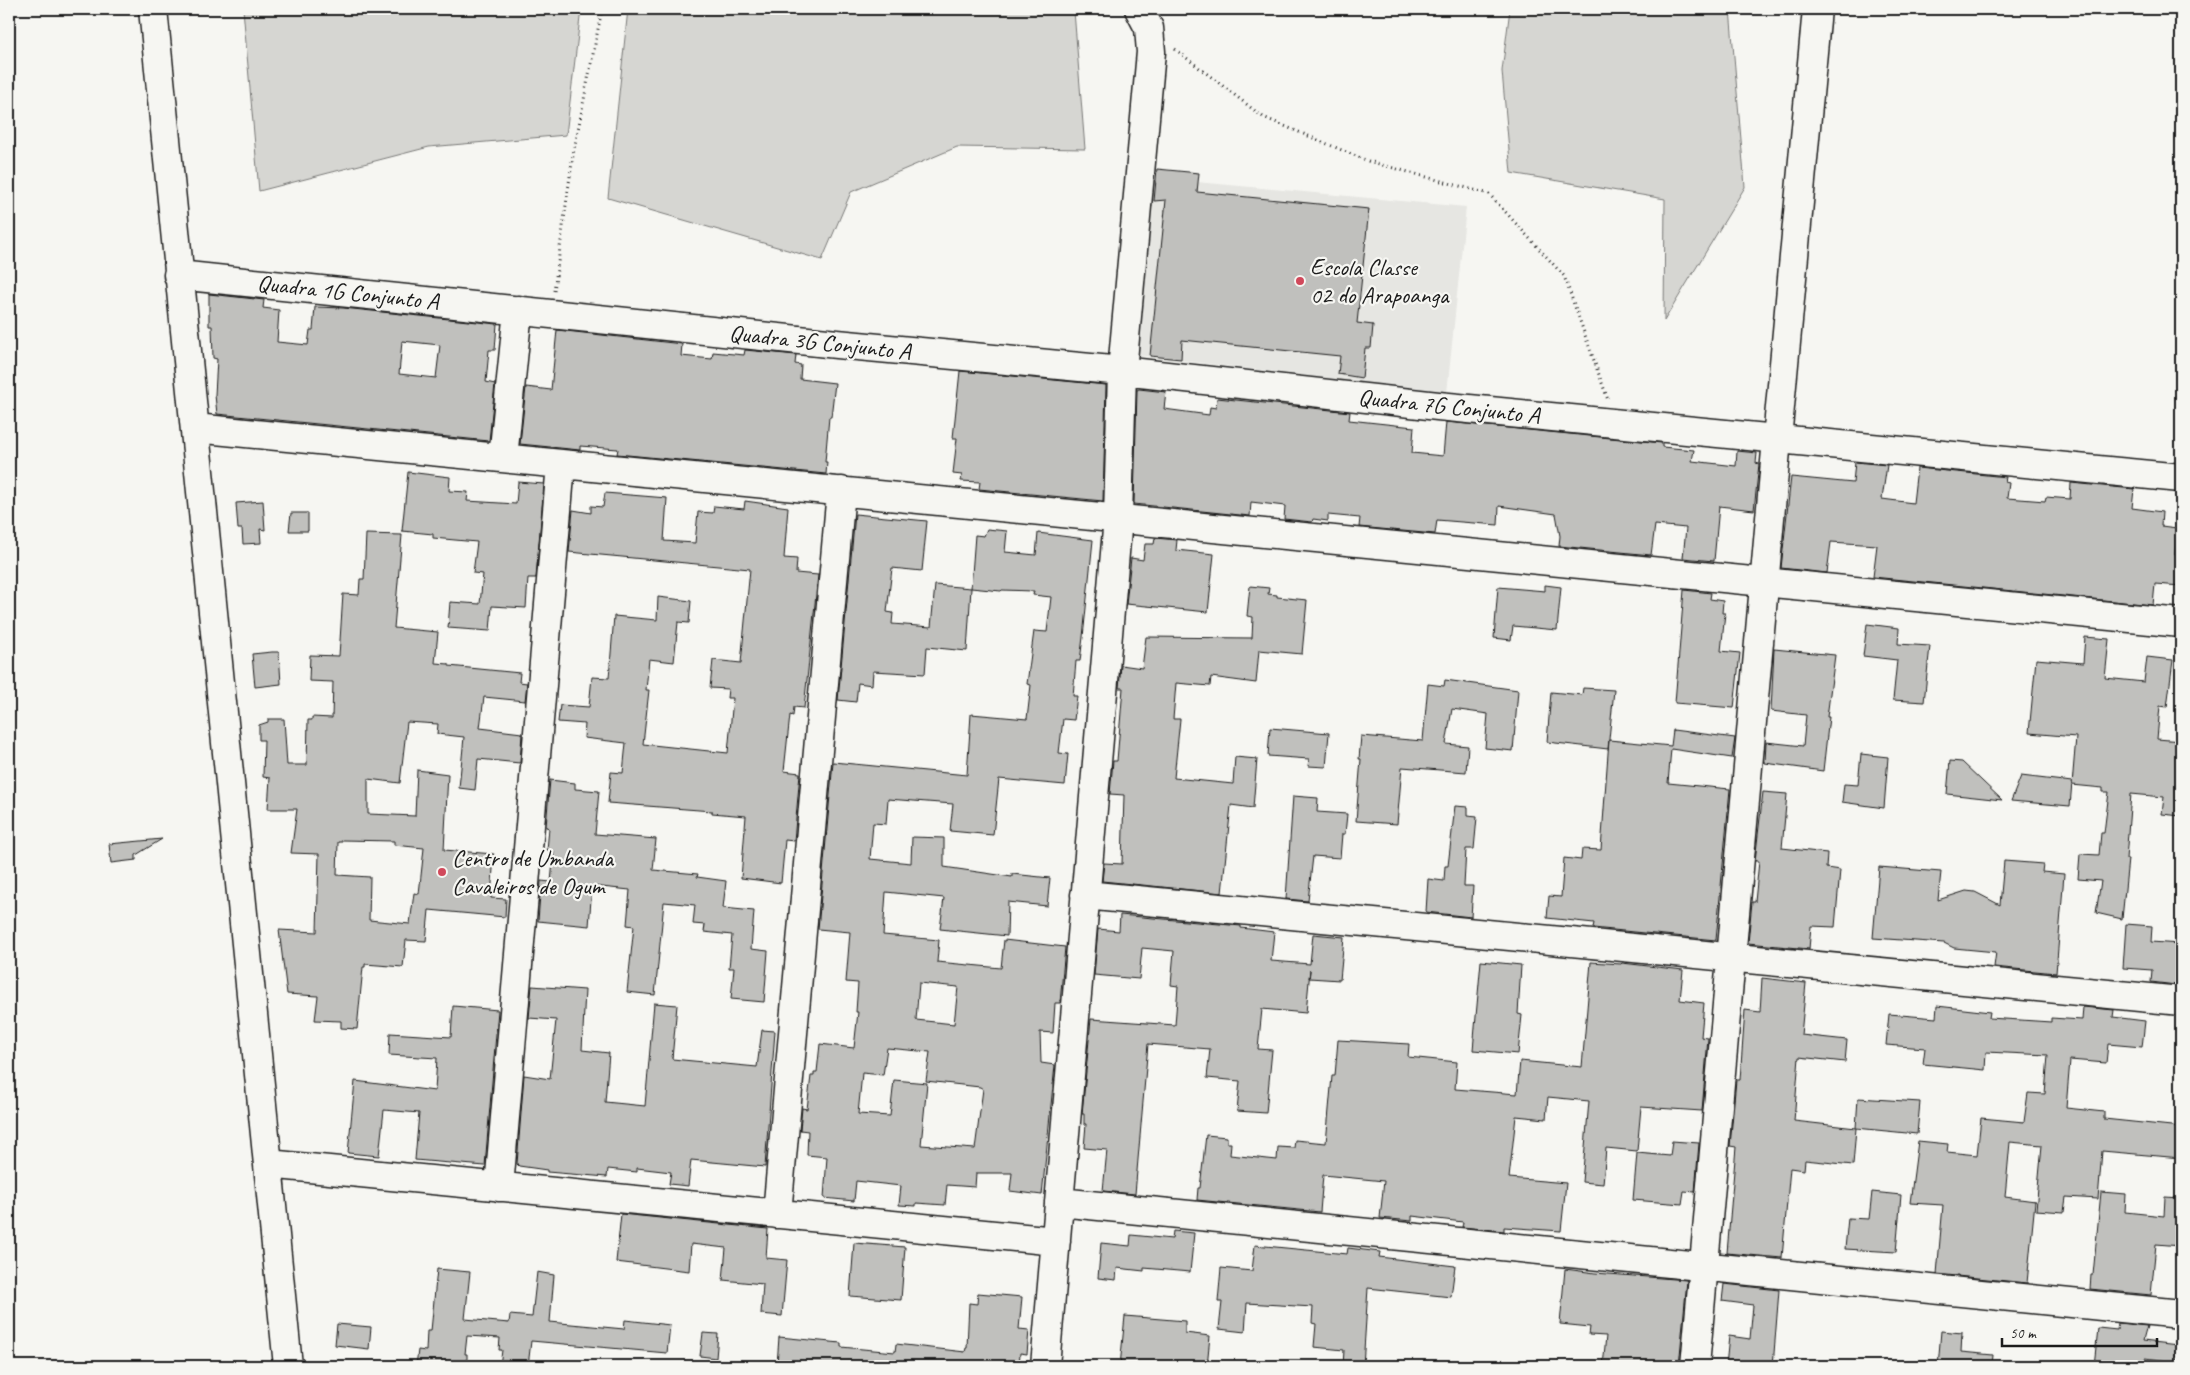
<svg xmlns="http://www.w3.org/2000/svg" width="2190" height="1375" font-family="Caveat,sans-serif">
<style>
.built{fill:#e6e6e2}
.green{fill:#d6d6d2;stroke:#797977}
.building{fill:#c0c0bd;stroke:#1c1c1c;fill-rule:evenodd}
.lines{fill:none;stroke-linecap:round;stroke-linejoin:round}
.minor-casing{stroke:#1c1c1c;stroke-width:31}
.path{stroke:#1c1c1c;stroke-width:3;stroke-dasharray:1 4;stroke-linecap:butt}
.minor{stroke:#f6f6f2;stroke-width:28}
.poi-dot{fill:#d1495b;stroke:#f6f6f2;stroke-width:2}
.labels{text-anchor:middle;stroke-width:4.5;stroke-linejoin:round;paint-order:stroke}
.poi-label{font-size:24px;fill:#1c1c1c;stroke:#f6f6f2;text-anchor:start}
.street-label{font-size:24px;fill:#1c1c1c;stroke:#f6f6f2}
</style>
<rect width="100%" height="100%" fill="#f6f6f2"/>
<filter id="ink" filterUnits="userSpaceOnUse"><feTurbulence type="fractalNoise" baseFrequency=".02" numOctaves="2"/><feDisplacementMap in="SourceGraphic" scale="10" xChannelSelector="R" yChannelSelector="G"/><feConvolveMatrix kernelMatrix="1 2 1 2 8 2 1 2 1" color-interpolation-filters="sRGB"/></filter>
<g filter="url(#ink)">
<path class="built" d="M1153 178 1466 207 1447 393 1135 355Z"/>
<path class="green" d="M243 9H581L566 135 429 147 259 191Z
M628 9H1071L1074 11 1085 149 957 147 851 192 822 260 608 198Z
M1510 9H1730L1745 187 1664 321 1665 199 1511 173 1502 71Z"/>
<path class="building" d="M1157 169 1199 173 1197 192 1369 209 1357 323 1373 325 1371 348H1365L1362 378 1338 374 1340 356 1182 340 1181 359 1150 356 1166 200 1154 201Z
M209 294 264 300 263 308 279 310 277 342 308 345 310 330H313L315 307 343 308 497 324 495 350H489L486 382 495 384 489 441 217 414 215 395 217 359 213 358 212 326H209ZM402 341 440 345 436 378 399 374Z
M557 330 682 344 681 356 712 359 713 352 744 355 745 350 796 355 795 364 801 365 800 379 835 383 831 417H829L825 462H827L826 474 617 454 618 449 580 446V450L520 444 526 387 551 390Z
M960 371 1106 385 1103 501 979 489 980 482 961 481 962 475 953 474 957 438H953Z
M1139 389 1166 392 1164 409 1209 415 1210 407 1216 408 1217 398 1350 412 1349 420 1414 427 1412 453 1443 456 1446 422 1662 443V447L1694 450 1692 461 1736 466 1737 451 1757 453 1756 463 1759 464 1754 510 1719 506 1714 561 1683 558 1686 528 1655 525 1651 555 1559 546 1560 536 1556 514 1499 506 1498 525 1437 520 1435 534 1359 527 1360 518 1328 515V521L1313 519 1312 522 1284 519 1285 506 1251 502 1250 516 1134 504 1137 390Z
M1855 462 1887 465 1882 499 1913 503 1917 468 2006 477 2005 482 2009 483 2007 498 2045 501 2046 497 2070 499 2071 483 2134 489 2132 508 2162 512 2161 526 2177 528 2175 554H2181V586L2155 584 2153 605 1873 577 1877 545 1831 542 1827 573 1781 568 1791 477 1853 483Z
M408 472 450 477 449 491 468 492 467 501 516 504 518 482 544 484 536 578H528L526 608 492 606 490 631 448 628 450 602 480 604 483 574 473 573 477 542 433 538V534L402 531Z
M605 493 667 498 664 541 695 543 698 512 713 513 714 506 744 509 745 501 788 507 784 558 797 559 796 573 818 575 804 708 794 707 793 716 790 715 784 771 800 773 794 841 785 840 781 883 741 878 746 816 712 813V811L608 803 611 772 623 773 626 743 584 738 585 724 558 722 560 705 589 707 592 677 609 678 614 616 657 620 658 597 691 601 689 623 678 622 674 662 649 659 646 690H649L643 744 728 753 733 698H727L728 689 710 688 713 660 741 663 750 569 569 552 573 510 591 513V506L603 507Z
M263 501 265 530 260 529 261 543 243 544 242 529H238L236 503Z
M291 513H308V531H289Z
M855 514 927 521 922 571 892 568 887 612 893 613 892 624 931 627 935 585 971 588 967 651 927 647 925 674 873 671 872 685 858 683 856 702 838 700Z
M987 529 1007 531 1005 552 1036 555 1038 533 1093 540 1083 637 1080 661H1076L1073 696H1077L1074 720 1063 719 1059 753 1068 754 1065 785 999 779 993 835 950 831 953 804 888 799 886 824 873 823 870 859 911 863 912 837 944 838V867L1012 877V874L1050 878 1047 906 1008 902 1007 936 940 929 944 898 886 892 883 935 939 940 937 962 1001 968 1004 940 1065 947 1060 1003H1055L1053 1033 1040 1032 1041 1063 1055 1065 1042 1195 1010 1191 1012 1173H976L975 1187 947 1185 945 1205 916 1203V1206L899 1205 901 1186 856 1181 854 1201 824 1198 827 1157 807 1155 808 1131 800 1130 802 1108 807 1109 811 1076H814V1072H817L820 1044 854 1048 858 1012H856L858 983 846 982 850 932 818 929 833 762 967 775 971 714 1027 719 1031 685 1027 684 1034 631 1047 632 1051 597 1033 595 1034 591 1002 590 1001 591 971 588 975 535 984 536ZM919 983 958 987 954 1024 916 1020ZM887 1048 930 1052 926 1081 980 1087 983 1089 975 1149 921 1145 927 1083 894 1080 890 1116 858 1114 862 1073 883 1075Z
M366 534 402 535 394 628 438 632 435 663 449 664V666L520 673 519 682 527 683 525 701 484 697 480 728 522 733 520 763 478 759 475 790 459 788 464 737 437 734 438 724 407 722 400 783 368 779V814L415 816 417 770 448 774 444 850 494 854 491 898 506 899 505 917 429 910 426 941 406 940 403 967 365 964V967H363L357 1029 341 1028V1021L315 1020 318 996 287 994 279 930 317 932 319 854 291 853 297 809H268L270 778 263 777 264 740H259V725L268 722V719H284L287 765H307L308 720H312V717L332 718 333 682 309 681 310 655 339 656 343 594 359 595 360 579H364ZM342 840 394 841V845L424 848 419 894 414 893 410 924 369 920 370 877 337 875 338 842H342Z
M1155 538 1177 540 1176 550 1214 554 1208 612 1126 604 1131 558 1143 560 1145 544H1154Z
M1545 585 1561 587 1557 630 1513 626 1511 640 1494 638 1498 587 1545 591Z
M1250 586 1269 588 1268 594 1277 595V597L1307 600 1302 654 1259 650 1256 683 1211 677 1210 686 1176 683 1173 719H1180L1174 778 1233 784 1235 757 1257 759 1253 808 1231 805 1222 893 1102 881 1104 863 1122 864 1124 795 1110 794 1113 761H1117L1123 688H1119L1121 665 1142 668 1146 637 1252 638 1253 617 1247 616Z
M1684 590 1711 593 1710 599 1723 601 1722 613H1725L1721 651 1740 653 1734 708 1675 703Z
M1867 624 1899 628 1898 644 1930 646 1924 702 1893 700 1897 660 1863 656Z
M2085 637 2109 639 2105 678 2144 682 2147 657 2173 660 2167 707 2160 706 2157 739 2181 741V816L2162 814 2164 797 2131 794 2126 859H2128L2122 919 2096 913 2101 881 2078 879 2080 854 2099 855 2101 833H2104L2109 792H2103V788L2072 785 2076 737 2029 733 2036 659 2083 663Z
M1774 649 1835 655 1827 717H1829L1823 771 1765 763 1766 742 1803 746 1806 715 1771 711Z
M272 652H279L281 684 255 687 252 654Z
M1445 680 1518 690 1513 751 1485 748 1488 714 1452 709 1446 744 1468 746 1466 772 1402 767 1397 824 1356 821 1361 759H1359L1361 736 1423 741 1428 684 1444 686Z
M1583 688 1614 690 1608 749 1547 742 1551 692 1582 695Z
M1270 728 1329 733 1326 767 1308 766 1309 759 1268 756Z
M1673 730 1735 738 1732 758 1671 749 1668 783 1730 789 1716 940 1593 928 1594 923 1547 918 1549 896 1561 897 1564 858 1581 860 1582 849 1601 850 1609 740 1671 746Z
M1861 754 1888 757 1884 808 1842 802 1844 784 1858 785Z
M1950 761 1962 762 2002 800 1947 794Z
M2021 776 2072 782 2070 806 2011 801Z
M550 780 575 783V789L599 791 595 834 656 839 653 870 698 874 697 877 726 881 723 908 754 911 751 949 768 951 764 1002 731 999 734 968H729L732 935 704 932 705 925 693 924 695 905 664 902 655 995 627 992 634 926 627 925 630 890 592 886 589 926 538 921 541 881 551 882 554 851 547 850 549 828 546 827Z
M1763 792 1787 794 1782 848 1827 853 1826 868 1840 870 1835 927 1811 926 1809 949 1748 943 1752 902H1755L1759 861H1755Z
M1293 796 1318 798 1317 812 1347 814 1345 834H1342L1340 858 1313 856 1308 901 1286 899Z
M1455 806 1468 807V816L1477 817 1474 849H1466L1464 886H1473L1471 917 1426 912 1428 879 1444 881 1445 866H1448Z
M162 839 136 855V860L111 863 109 844Z
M2004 861 2043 864 2042 872 2064 874 2056 973 1994 967 1996 952 1954 948 1944 943 1873 938 1879 867 1941 872 1938 900 1966 891 1975 892 2000 905Z
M1120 915 1241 926V928L1274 932 1271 961 1310 964 1313 934 1344 937 1340 980 1309 978 1310 970 1306 1013 1262 1009 1258 1049 1272 1050 1266 1113 1237 1111 1240 1081 1207 1078 1210 1049 1148 1044 1135 1194 1103 1191 1107 1150 1084 1148 1086 1124H1084V1114H1082L1091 1019 1175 1025 1178 986 1171 985 1174 951 1142 948 1139 979 1094 975 1098 929 1119 931Z
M2126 924 2152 926 2151 942 2180 944 2176 985 2151 982 2152 970 2123 968Z
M1481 961 1521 965 1518 1014 1522 1015 1518 1054 1473 1050Z
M1591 962 1621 964 1622 963 1683 970 1680 1000 1704 1003 1701 1037 1708 1038 1702 1111 1641 1107 1637 1151 1606 1148 1603 1184 1582 1182 1589 1101 1548 1097 1546 1119 1516 1116 1509 1178 1566 1183 1561 1231 1504 1227V1231L1462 1227 1463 1222 1412 1216V1221L1380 1218 1384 1181 1323 1175 1320 1212 1197 1200 1198 1188H1200L1206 1135 1227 1137V1143H1231L1230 1155 1277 1160 1278 1147 1294 1148 1295 1140 1326 1143 1332 1076H1335L1338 1040 1409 1044 1408 1057 1457 1062 1455 1089 1517 1094 1520 1061 1582 1067Z
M1762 978 1806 983 1801 1035 1847 1040 1845 1062 1799 1057 1794 1121 1856 1128 1853 1165 1805 1160 1804 1170 1790 1168 1782 1258 1727 1253 1736 1147 1730 1146 1736 1080H1740L1745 1010 1760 1012Z
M532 986 585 990 582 1050 609 1053 605 1102 645 1106 654 1003 677 1005 672 1059 757 1067 762 1030 775 1031 765 1167 691 1160 688 1186 669 1184 671 1172 637 1168V1172L608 1169 607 1177 547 1172V1170L519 1166 517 1164 524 1075 550 1079 556 1020 529 1018Z
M453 1006 498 1010 485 1166 415 1160 419 1113 384 1110 379 1156 348 1153 355 1081 435 1091 437 1058 389 1055 390 1033 451 1037Z
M1937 1006 1990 1012 1989 1018 2051 1022V1018L2082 1020 2083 1007 2114 1010 2113 1017 2145 1021 2142 1047 2108 1044 2106 1063 2070 1060 2066 1108 2104 1112V1119L2181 1127V1158L2102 1151 2098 1199 2066 1197 2064 1212 2036 1210 2042 1145 2010 1142 2005 1197 2035 1201 2027 1283 1937 1274 1943 1205 1910 1203 1918 1141 1948 1144 1947 1152 1977 1155 1981 1118 2024 1122 2028 1093 2045 1094 2048 1055 1986 1052 1985 1070 1923 1064 1925 1048 1886 1045 1889 1014 1936 1018Z
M1858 1098 1920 1102 1917 1134 1856 1128Z
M1672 1141 1699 1143 1695 1192 1684 1191 1682 1204 1633 1200 1637 1153 1670 1156Z
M1872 1192 1901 1195 1896 1252 1845 1249 1848 1218 1869 1219Z
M2101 1192 2126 1194 2125 1212 2164 1216 2165 1197 2181 1198V1246L2156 1244 2151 1295 2090 1289 2091 1275H2093Z
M621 1214 768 1229 766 1258 787 1260 782 1316 761 1314 763 1284 723 1280 726 1248 691 1244 689 1271 616 1262Z
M1173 1231 1194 1233 1190 1272 1144 1268V1271L1117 1268 1116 1280 1098 1278 1101 1243 1130 1246 1131 1235 1172 1239Z
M854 1243 905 1247 901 1300 850 1296Z
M1255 1245 1347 1254 1348 1248 1380 1252 1379 1257 1455 1266 1451 1297 1368 1288 1363 1366H1343L1344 1350 1314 1347 1316 1324 1312 1323 1313 1307 1247 1303 1245 1332 1219 1329 1222 1302H1218L1221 1268 1252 1271Z
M437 1269 470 1272 465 1319 509 1323 510 1315 532 1317 537 1272 554 1275 550 1322 624 1329 625 1320 670 1325 667 1353 531 1341 528 1366H500L502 1350H499L500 1338 467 1336 465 1354H467V1366H416L418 1350 426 1351 427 1331H431Z
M1565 1269 1595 1273 1687 1280 1679 1366H1603L1606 1336 1589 1335 1590 1327 1560 1324Z
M1724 1284 1779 1290 1773 1366H1726L1729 1336 1750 1339 1753 1305 1722 1301Z
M978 1293 1022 1297 1019 1329 1029 1330 1027 1354 1020 1353 1019 1366 777 1365 779 1337 841 1343V1347L895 1352 896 1344 965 1352 966 1348H967L969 1303 977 1304Z
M1125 1316 1185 1321V1333L1210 1336 1207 1366H1120Z
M2118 1323 2147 1326 2143 1341 2178 1345 2176 1362 2146 1358 2145 1366H2094L2098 1328 2117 1330Z
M337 1324 371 1327 369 1349 335 1345Z
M1941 1331 1962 1333 1961 1352 1993 1355 1992 1366H1938Z
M703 1333 718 1334 716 1358 700 1356Z"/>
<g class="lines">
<g class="minor-casing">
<path id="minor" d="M153 9 288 1366
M178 275 837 344 1122 371 1438 406 2181 478
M195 428 2181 623
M503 458 518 310
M1085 895 2181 1001
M268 1164 1056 1241
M499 1187 561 464
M1059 1202 2181 1314
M777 1214 841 491
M1045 1366 1118 518 1122 371 1151 52 1149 28 1139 9
M1695 1366 1777 439 1817 9"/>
</g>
<path class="path" d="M1175 49 1263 117 1368 161 1489 194 1564 276 1608 400
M554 291 573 155 602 9"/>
<use href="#minor" class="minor"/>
</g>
</g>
<g class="poi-dot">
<circle cx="1300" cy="281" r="5"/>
<circle cx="442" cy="872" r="5"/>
</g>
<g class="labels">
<g class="poi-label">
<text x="1310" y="275">Escola Classe<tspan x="1310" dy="28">02 do Arapoanga</tspan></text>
<text x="452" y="866">Centro de Umbanda<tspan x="452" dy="28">Cavaleiros de Ogum</tspan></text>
</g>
<g class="street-label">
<text transform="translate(348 292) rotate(6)" y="8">Quadra 1G Conjunto A</text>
<text transform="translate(820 342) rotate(6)" y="8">Quadra 3G Conjunto A</text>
<text transform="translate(1449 406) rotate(6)" y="8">Quadra 7G Conjunto A</text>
</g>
</g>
<rect width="2190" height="1375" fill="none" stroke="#f6f6f2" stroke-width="30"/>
<rect x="15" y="15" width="2160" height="1345" fill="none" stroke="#1c1c1c" stroke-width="2" filter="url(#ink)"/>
<path d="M2002 1338v8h155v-8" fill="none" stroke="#1c1c1c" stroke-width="2.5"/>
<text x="2010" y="1338" font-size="15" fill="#1c1c1c" stroke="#f6f6f2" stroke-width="4" paint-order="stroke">50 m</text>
</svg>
